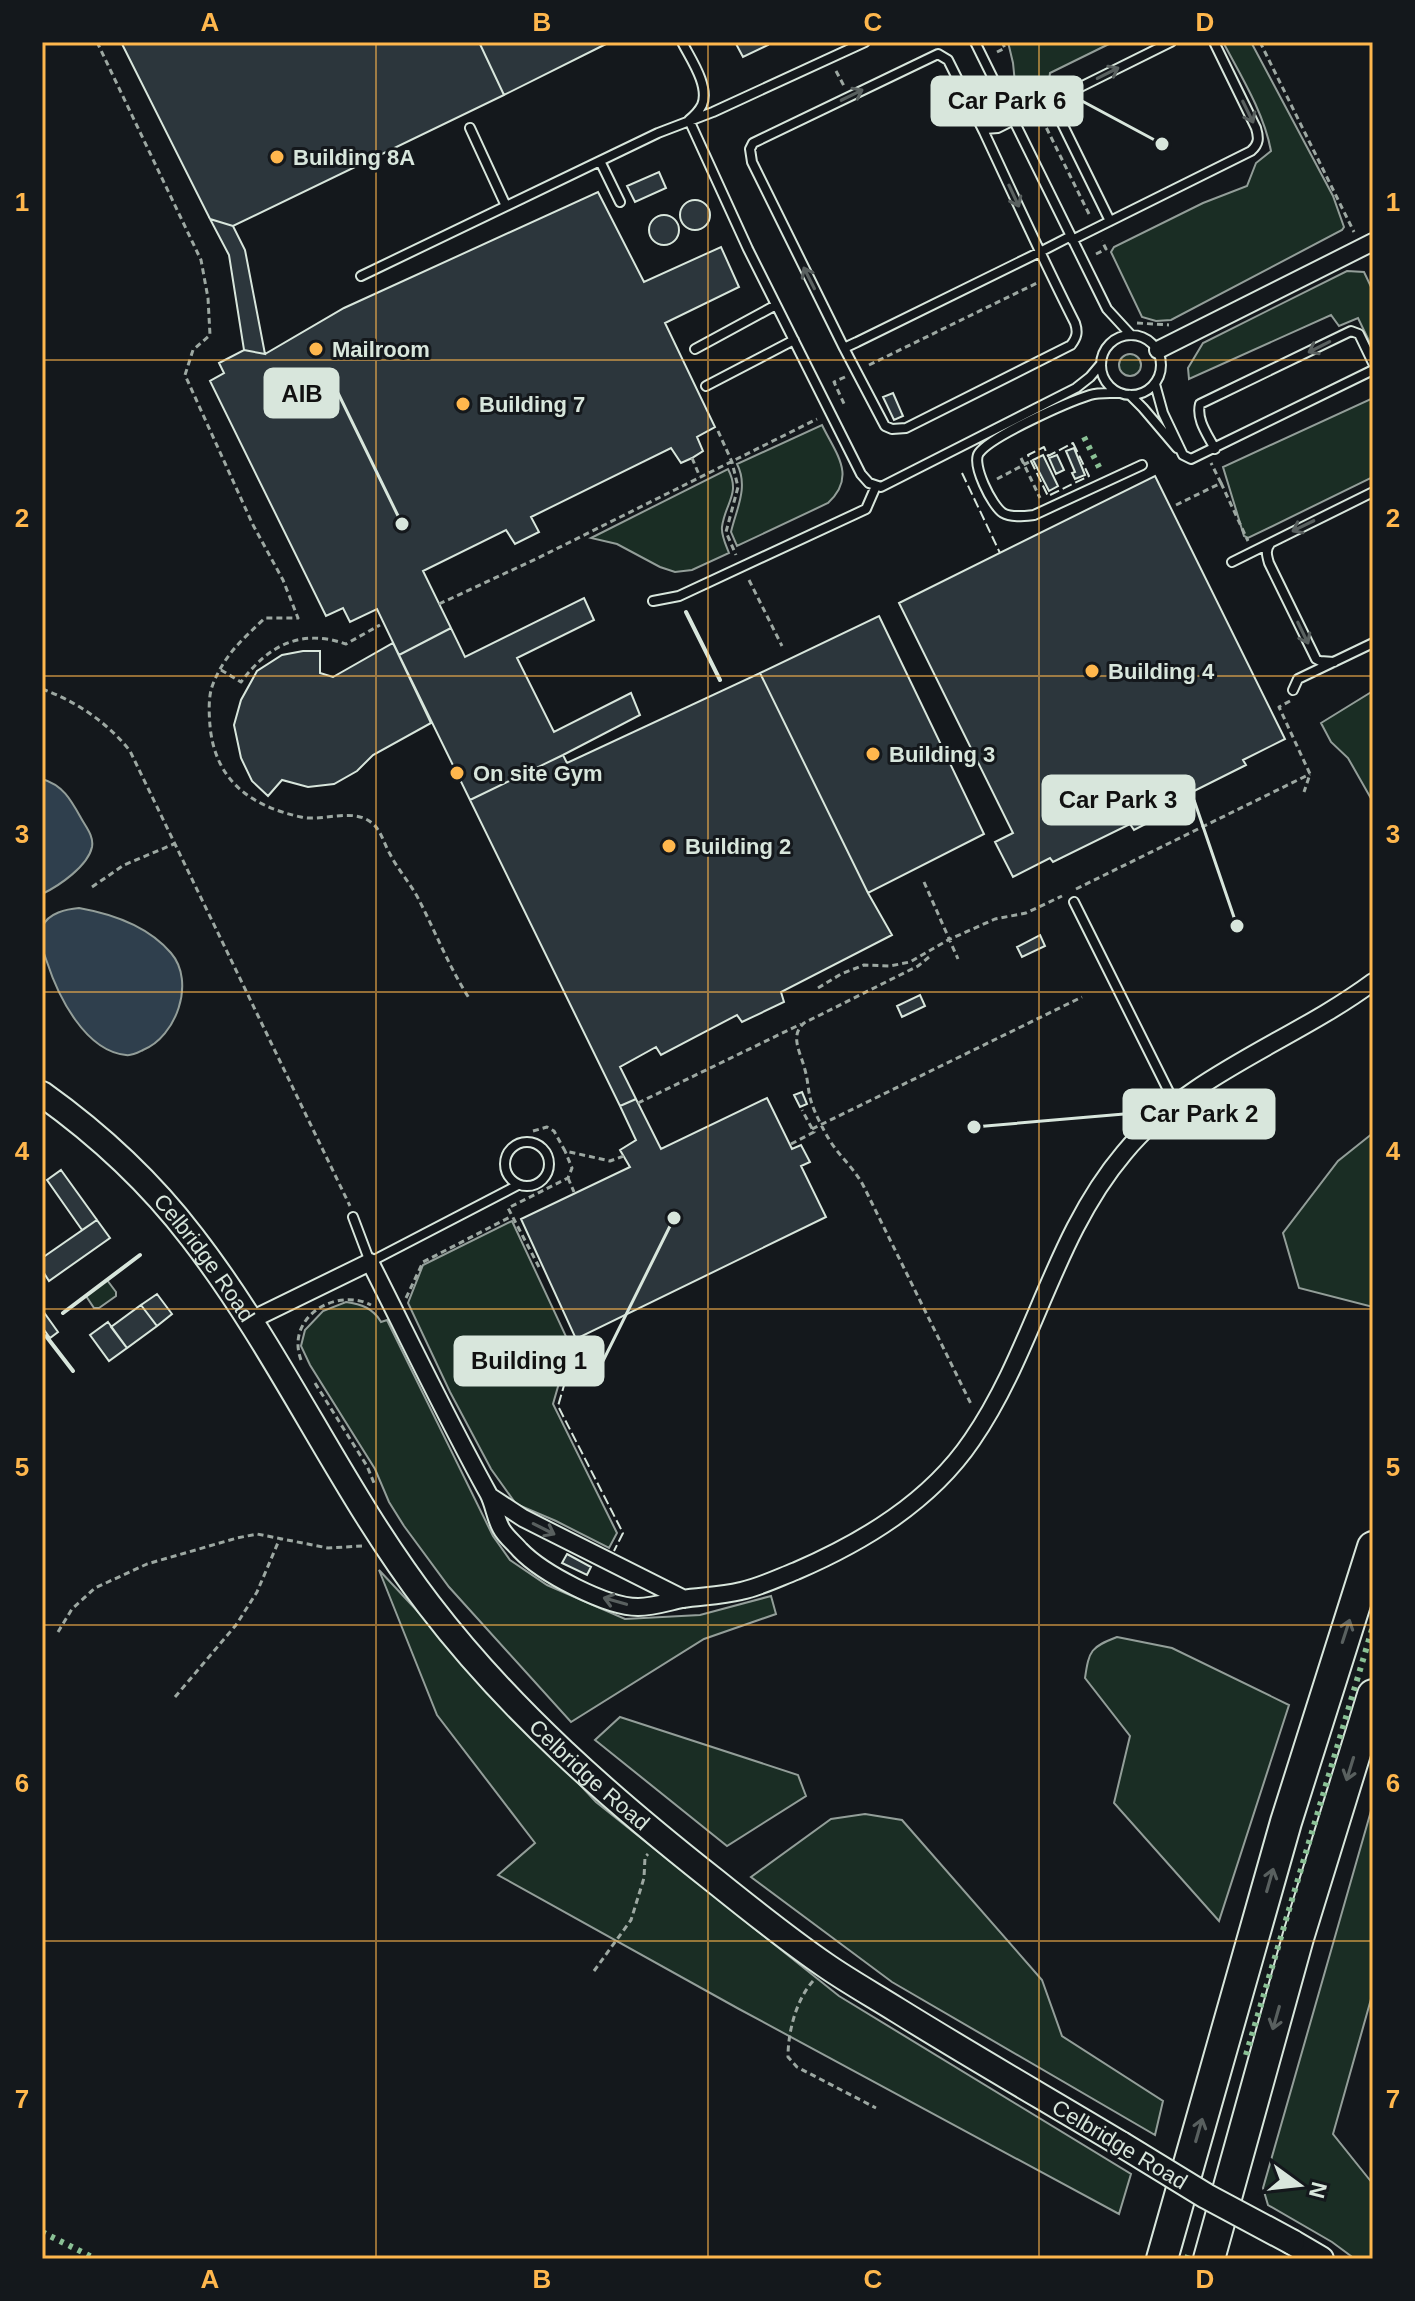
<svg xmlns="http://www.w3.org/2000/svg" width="1415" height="2301" font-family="Arial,sans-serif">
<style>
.green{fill:#1a2d24;stroke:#939e99;stroke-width:2}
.water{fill:#2f3f4d;stroke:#939e99;stroke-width:2}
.building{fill:#2c363c;stroke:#d8e6dc;stroke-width:2}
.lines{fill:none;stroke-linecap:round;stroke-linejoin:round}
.service-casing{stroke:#d8e6dc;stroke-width:12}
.minor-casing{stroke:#d8e6dc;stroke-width:20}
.secondary-casing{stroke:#d8e6dc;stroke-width:28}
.motorway-casing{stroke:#d8e6dc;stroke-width:34}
.path{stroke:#9da8a2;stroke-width:3;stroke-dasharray:6 4;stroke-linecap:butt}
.service{stroke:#14181c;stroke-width:8}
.minor{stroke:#14181c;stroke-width:16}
.secondary{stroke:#14181c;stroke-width:24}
.motorway{stroke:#14181c;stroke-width:30}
.secondary-bridge-casing{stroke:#d8e6dc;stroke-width:28;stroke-linecap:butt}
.secondary-bridge{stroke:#14181c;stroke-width:24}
.hedge{stroke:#8ac095;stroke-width:6;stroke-dasharray:4 6;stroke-linecap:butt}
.fence{stroke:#d8e6dc;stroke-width:2;stroke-dasharray:10 4;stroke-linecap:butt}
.wall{stroke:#d8e6dc;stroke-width:4}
.oneway{stroke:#59605f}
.grid{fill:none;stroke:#ffb74d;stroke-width:2;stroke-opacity:0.55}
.poi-dot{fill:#ffb74d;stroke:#14181c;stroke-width:3}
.labels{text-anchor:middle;stroke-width:6;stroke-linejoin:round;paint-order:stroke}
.poi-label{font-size:22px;font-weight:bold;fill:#d8e6dc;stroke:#14181c;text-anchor:start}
.street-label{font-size:22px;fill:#d8e6dc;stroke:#14181c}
.leader{fill:none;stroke:#d8e6dc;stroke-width:3}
.callout-dot{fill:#d8e6dc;stroke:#14181c;stroke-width:3}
.callout{fill:#d8e6dc;stroke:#d8e6dc;stroke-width:3}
.callout-label{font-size:24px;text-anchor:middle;font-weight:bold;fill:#111}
.neatline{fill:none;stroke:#ffb74d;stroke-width:3}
.grid-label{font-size:26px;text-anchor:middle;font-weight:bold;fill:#ffb74d}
</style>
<rect width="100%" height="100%" fill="#14181c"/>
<path class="green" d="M1008 42H1113L1050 73 1048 88 1023 99 1016 93 1013 63Z
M1223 42H1251L1333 196 1344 227 1342 230 1171 320 1156 321 1142 317 1111 252 1114 247 1203 203 1247 186 1256 163 1271 151C1264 113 1241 76 1223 42Z
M1347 271 1364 272 1373 291V349L1358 318 1339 326 1331 315 1189 379 1188 368 1203 343Z
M1119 365a11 11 0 1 1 22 0a11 11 0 1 1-22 0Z
M1373 398V477L1248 538 1244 536 1223 467Z
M822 425C836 454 857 476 828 503L737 546 731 532C736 510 749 487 737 464Z
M728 469C741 494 725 503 722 527 721 535 726 545 729 553L692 570 675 572 660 567 617 544 591 538Z
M1373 691V802L1348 758 1331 742 1321 723Z
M1373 1133V1307L1299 1288 1283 1233 1338 1161Z
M512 1221 570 1345 553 1404 617 1533 609 1548 556 1521 516 1504 491 1469 450 1392 408 1303 423 1265Z
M107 1280 116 1292V1296L99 1308H94L86 1296Z
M346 1302C361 1304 373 1308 381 1322L387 1320 493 1536 510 1560 547 1585 625 1619 700 1615 771 1596 776 1614 704 1639 571 1722 449 1587 404 1526 389 1502 375 1469 310 1365 301 1346 305 1330 323 1311Z
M379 1570 596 1802 839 1996 1131 2174 1119 2214 739 2009 498 1875 535 1843 437 1715Z
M1117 1637 1172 1648 1289 1705 1219 1921 1114 1803 1130 1736 1085 1678C1089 1650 1091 1647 1117 1637Z
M620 1717 798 1775 806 1796 727 1846 595 1740Z
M1373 1804V1992L1333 2134 1373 2184V2259H1355L1332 2242 1268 2205 1263 2188Z
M865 1814 902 1820 1042 1980 1062 2036 1163 2101 1155 2135 892 1982 751 1877 831 1819Z"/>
<path class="water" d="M42 779C63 785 71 800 81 818 86 827 94 836 92 847 88 866 59 886 42 894Z
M79 908C113 914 148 926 171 953 196 982 176 1037 143 1050 137 1053 132 1056 126 1055 85 1051 58 996 47 962 43 952 38 937 43 926 48 913 67 909 79 908Z"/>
<path class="building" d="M121 42H479L504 95 233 226 210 219Z
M479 42H610L504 95Z
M735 42H767L768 45 743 57Z
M659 172 666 188 635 202 627 186Z
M598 192 644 282 721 247 739 287 665 323 715 427 697 437 703 451 692 458 681 463 671 448 531 517 539 532 515 544 506 530 423 571 451 628 399 655 377 609 350 622 343 608 326 616 210 381 224 373 219 363 244 350 265 354 344 308Z
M680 215a15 15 0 1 1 30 0a15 15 0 1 1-30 0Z
M649 230a15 15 0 1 1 30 0a15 15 0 1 1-30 0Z
M210 219 233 226 245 250 265 354 244 350 229 255Z
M893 393 903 416 894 420 883 397Z
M1074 448 1085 475 1075 479 1072 473 1075 472 1066 451Z
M1043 455 1058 486 1049 491 1033 460Z
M1057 455 1064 470 1056 474 1049 458Z
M1155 476 1285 739 1243 760 1246 765 1170 803 1173 810 1134 830 1130 824 1053 862 1050 858 1013 877 995 842 1013 833 899 603Z
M584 598 594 620 517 658 554 732 631 693 640 715 563 755 470 800 399 655 451 628 465 657Z
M879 616 984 834 868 893 760 673Z
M393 643 431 723 373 755 357 771 334 784 308 787 282 780 268 796 252 781 241 758 234 725 241 700 257 671 282 655 303 651H320V673L333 677Z
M760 673 868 893 892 935 781 992 784 1002 742 1022 737 1015 661 1055 656 1047 620 1067 636 1099 620 1106 470 800 563 755 567 763Z
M1040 935 1045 946 1022 957 1017 947Z
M920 995 925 1006 902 1017 897 1006Z
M802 1092 807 1104 800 1107 794 1095Z
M767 1098 792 1149 801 1145 810 1162 801 1166 826 1217 576 1339 521 1219 630 1167 620 1150 636 1140 620 1106 636 1099 661 1149Z
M61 1170 97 1220 82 1230 47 1180Z
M97 1220 110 1238 49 1281 42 1270V1258Z
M157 1294 172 1314 157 1326 141 1305Z
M141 1305 157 1326 127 1348 111 1327Z
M43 1311 58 1332 50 1338 42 1327Z
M108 1322 127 1348 109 1361 90 1335Z
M567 1554 591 1567 587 1575 562 1563Z"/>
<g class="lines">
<g class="service-casing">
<path id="service" d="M682 42C690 58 710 86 702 105 699 111 694 116 689 120L748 249 861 474 869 483 881 487 1076 388 1090 377 1101 364
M975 42 1107 309 1131 335
M1051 101 1110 221
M981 126 984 132C1014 196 1043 260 1075 323 1078 332 1077 337 1071 345L906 428 892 429 885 426 844 348 857 342 1040 252 1071 236
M470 128 506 206
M600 161 620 202
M1072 240 1251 151C1259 144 1259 138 1256 128L1214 42
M361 276 658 133 713 112 865 42
M1101 365a30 30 0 1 1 60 0a30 30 0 1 1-60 0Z
M844 348 752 162 750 149 753 143 938 54 948 60 981 126 985 129 998 128 1014 120 1171 42
M695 349 776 305
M1155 384 1163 413 1183 455 1191 459 1373 370
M706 386 794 340
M1120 393C1110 393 1099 392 1090 395 1068 402 991 436 979 453 971 464 992 506 1003 513 1011 518 1025 516 1034 515L1142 465
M1130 395 1143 408 1177 448
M1215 449C1208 435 1196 420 1200 404L1351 331 1359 334 1373 363
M1270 544C1265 550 1267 556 1269 563L1316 659 1320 661 1334 662
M1232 562 1373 492
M653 601 679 596 866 509 876 486
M1293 690 1298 679 1373 643
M1074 902 1175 1104
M505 1164a22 22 0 1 1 44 0a22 22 0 1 1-44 0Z
M353 1217 370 1262 518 1185"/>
</g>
<g class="minor-casing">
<path id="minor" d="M1158 350 1373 242
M249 1321 370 1262C409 1339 446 1417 488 1493 494 1504 495 1517 501 1528 505 1536 514 1543 520 1550 542 1573 606 1607 638 1607 653 1607 668 1602 682 1599 702 1596 721 1596 741 1591 760 1587 778 1578 796 1571 863 1542 930 1502 972 1440 1034 1350 1053 1237 1124 1153 1189 1074 1292 1042 1373 982
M491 1497 523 1518 684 1599"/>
</g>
<g class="secondary-casing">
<g id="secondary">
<path id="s1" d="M42 1094C98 1134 150 1182 192 1237 281 1352 340 1489 429 1605 510 1711 611 1799 715 1881 751 1910 787 1939 825 1965 848 1981 873 1995 897 2010 971 2056 1046 2099 1121 2144"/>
<path d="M1292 2242 1321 2259"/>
</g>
</g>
<g class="motorway-casing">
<path id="motorway" d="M1162 2259 1286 1822 1373 1547
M1209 2259 1298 1938 1373 1695"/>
</g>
<path class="path" d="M97 42 201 260 208 298 210 335 193 350 185 375 253 525 283 580 298 618H265C242 640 225 654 213 684 208 696 209 713 210 726 215 780 250 806 301 817 323 822 353 807 372 823 381 830 384 844 390 854 398 870 411 884 419 900 436 933 449 967 469 998
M1260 42 1354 232
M997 52 1005 48 1002 42
M836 71 844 86
M1042 119 1090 216
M1096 254 1106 249 1102 241
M1137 323 1169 325
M869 365 1039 282
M845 377 834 382 845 406
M718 431 732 462 738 487 726 532 736 555
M692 458 700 477
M1021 458 1040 498
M997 479 1029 462
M1221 483 1248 541
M1176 505 1221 483 1211 463
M749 580 782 646
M439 604 538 558 817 419
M221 670 241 682C268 646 300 628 346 644L380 625
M42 689C76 701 108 723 130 751L350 1206
M1290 701 1279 707 1310 774 1304 792
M924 882 958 959
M92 887 124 865 174 844
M1076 889 1310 774
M929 957 918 966 804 1023C789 1036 801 1053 805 1070 808 1080 808 1091 811 1101 815 1114 823 1129 830 1141 841 1158 855 1169 864 1187L972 1406
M818 988 841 974 864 965 890 966 910 962 948 940 995 919 1026 913 1062 896
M638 1103 801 1024
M812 1129 1082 997
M533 1131 547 1127 554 1131 565 1151 610 1161 624 1156
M791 1144 814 1132 802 1110
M568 1178 574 1192
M539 1267 508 1208 568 1178 572 1168 565 1151
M406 1298 423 1262 512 1216
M301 1360C285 1317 336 1287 371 1305
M315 1383 367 1466 374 1483
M58 1632 72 1609 95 1588 147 1564 237 1538 257 1534 328 1548 362 1546
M175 1697 236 1625 257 1592 280 1538
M594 1971 631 1920 644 1878 645 1857 648 1854
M813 1981C796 2000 788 2032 788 2057L797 2067 876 2108"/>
<use href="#service" class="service"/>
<use href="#minor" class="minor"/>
<use href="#secondary" class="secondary"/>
<use href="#motorway" class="motorway"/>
<g class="secondary-bridge-casing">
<path id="secondary-bridge" d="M1121 2144 1206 2196 1292 2242"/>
</g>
<use href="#secondary-bridge" class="secondary-bridge"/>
<path class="hedge" d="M1084 437 1100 469
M1246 2055 1373 1626
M42 2232 96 2259
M1187 2259 1189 2252"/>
<path class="fence" d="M1073 443 1089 476 1048 496 1028 455 1044 447 1048 456Z
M962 473 1000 553
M577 1341 558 1406 623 1533 614 1551"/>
<path class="wall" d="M686 612 720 680
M63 1313 140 1255
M46 1336 73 1371"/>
</g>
<defs><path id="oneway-shaft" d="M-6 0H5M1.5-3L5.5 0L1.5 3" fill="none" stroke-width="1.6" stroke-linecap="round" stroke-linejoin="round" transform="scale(2)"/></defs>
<g class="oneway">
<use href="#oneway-shaft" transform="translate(1108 73) rotate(-27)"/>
<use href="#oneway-shaft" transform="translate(852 95) rotate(-26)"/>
<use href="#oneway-shaft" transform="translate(1248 112) rotate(64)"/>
<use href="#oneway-shaft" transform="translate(1014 196) rotate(65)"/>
<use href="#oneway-shaft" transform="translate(809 278) rotate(-117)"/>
<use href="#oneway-shaft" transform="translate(1319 347) rotate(153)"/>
<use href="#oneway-shaft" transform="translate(1303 526) rotate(154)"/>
<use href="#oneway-shaft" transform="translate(1303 633) rotate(64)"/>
<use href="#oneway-shaft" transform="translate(544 1529) rotate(27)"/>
<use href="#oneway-shaft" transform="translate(615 1601) rotate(-164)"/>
<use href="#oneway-shaft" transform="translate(1346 1631) rotate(-72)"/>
<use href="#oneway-shaft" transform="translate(1350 1769) rotate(107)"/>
<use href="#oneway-shaft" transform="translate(1270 1880) rotate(-74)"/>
<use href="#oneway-shaft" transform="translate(1276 2018) rotate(106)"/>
<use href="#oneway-shaft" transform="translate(1199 2130) rotate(-74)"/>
</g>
<path class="grid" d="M376 42V2259M708 42V2259M1039 42V2259M42 360H1373M42 676H1373M42 992H1373M42 1309H1373M42 1625H1373M42 1941H1373"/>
<g class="poi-dot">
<circle cx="277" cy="157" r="8"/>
<circle cx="316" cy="349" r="8"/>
<circle cx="463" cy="404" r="8"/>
<circle cx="1092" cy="671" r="8"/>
<circle cx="873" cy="754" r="8"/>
<circle cx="457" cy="773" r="8"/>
<circle cx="669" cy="846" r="8"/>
</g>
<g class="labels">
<g class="poi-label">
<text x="293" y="165">Building 8A</text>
<text x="332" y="357">Mailroom</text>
<text x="479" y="412">Building 7</text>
<text x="1108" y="679">Building 4</text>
<text x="889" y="762">Building 3</text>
<text x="473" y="781">On site Gym</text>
<text x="685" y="854">Building 2</text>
</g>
<g class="street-label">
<text dy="8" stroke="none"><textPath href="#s1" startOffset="232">Celbridge Road</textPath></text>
<text dy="8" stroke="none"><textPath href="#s1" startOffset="880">Celbridge Road</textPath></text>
<text transform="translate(1120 2144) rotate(31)" y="8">Celbridge Road</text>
</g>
</g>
<path class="leader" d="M1162 144L1082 101M402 524L338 393M1237 926L1194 800M974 1127L1124 1114M674 1218L603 1361"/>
<g class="callout-dot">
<circle cx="1162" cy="144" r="8"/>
<circle cx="402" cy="524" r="8"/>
<circle cx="1237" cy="926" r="8"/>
<circle cx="974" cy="1127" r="8"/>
<circle cx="674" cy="1218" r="8"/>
</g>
<g class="callout">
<rect x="932" y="77" width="150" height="48" rx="8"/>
<rect x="265" y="369" width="73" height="48" rx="8"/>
<rect x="1043" y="776" width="151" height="48" rx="8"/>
<rect x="1124" y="1090" width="150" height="48" rx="8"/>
<rect x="455" y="1337" width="148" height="48" rx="8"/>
</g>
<g class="callout-label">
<text x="1007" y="109">Car Park 6</text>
<text x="302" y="402">AIB</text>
<text x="1118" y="808">Car Park 3</text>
<text x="1199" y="1122">Car Park 2</text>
<text x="529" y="1369">Building 1</text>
</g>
<rect width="1415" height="2301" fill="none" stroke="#14181c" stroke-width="88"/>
<g transform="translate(1299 2185) rotate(105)" stroke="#14181c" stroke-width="6" paint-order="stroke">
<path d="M0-6L14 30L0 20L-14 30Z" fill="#d8e6dc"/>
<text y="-12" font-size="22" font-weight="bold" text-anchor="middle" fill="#d8e6dc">N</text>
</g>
<rect x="44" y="44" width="1327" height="2213" class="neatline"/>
<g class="grid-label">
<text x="210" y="31">A</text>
<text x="542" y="31">B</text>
<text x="873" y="31">C</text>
<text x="1205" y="31">D</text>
<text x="22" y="211">1</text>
<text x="1393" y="211">1</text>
<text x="22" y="527">2</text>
<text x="1393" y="527">2</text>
<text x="22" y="843">3</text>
<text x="1393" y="843">3</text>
<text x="22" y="1160">4</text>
<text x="1393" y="1160">4</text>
<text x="22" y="1476">5</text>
<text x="1393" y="1476">5</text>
<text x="22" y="1792">6</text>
<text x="1393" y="1792">6</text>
<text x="22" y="2108">7</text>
<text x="1393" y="2108">7</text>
<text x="210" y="2288">A</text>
<text x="542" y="2288">B</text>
<text x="873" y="2288">C</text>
<text x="1205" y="2288">D</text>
</g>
</svg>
